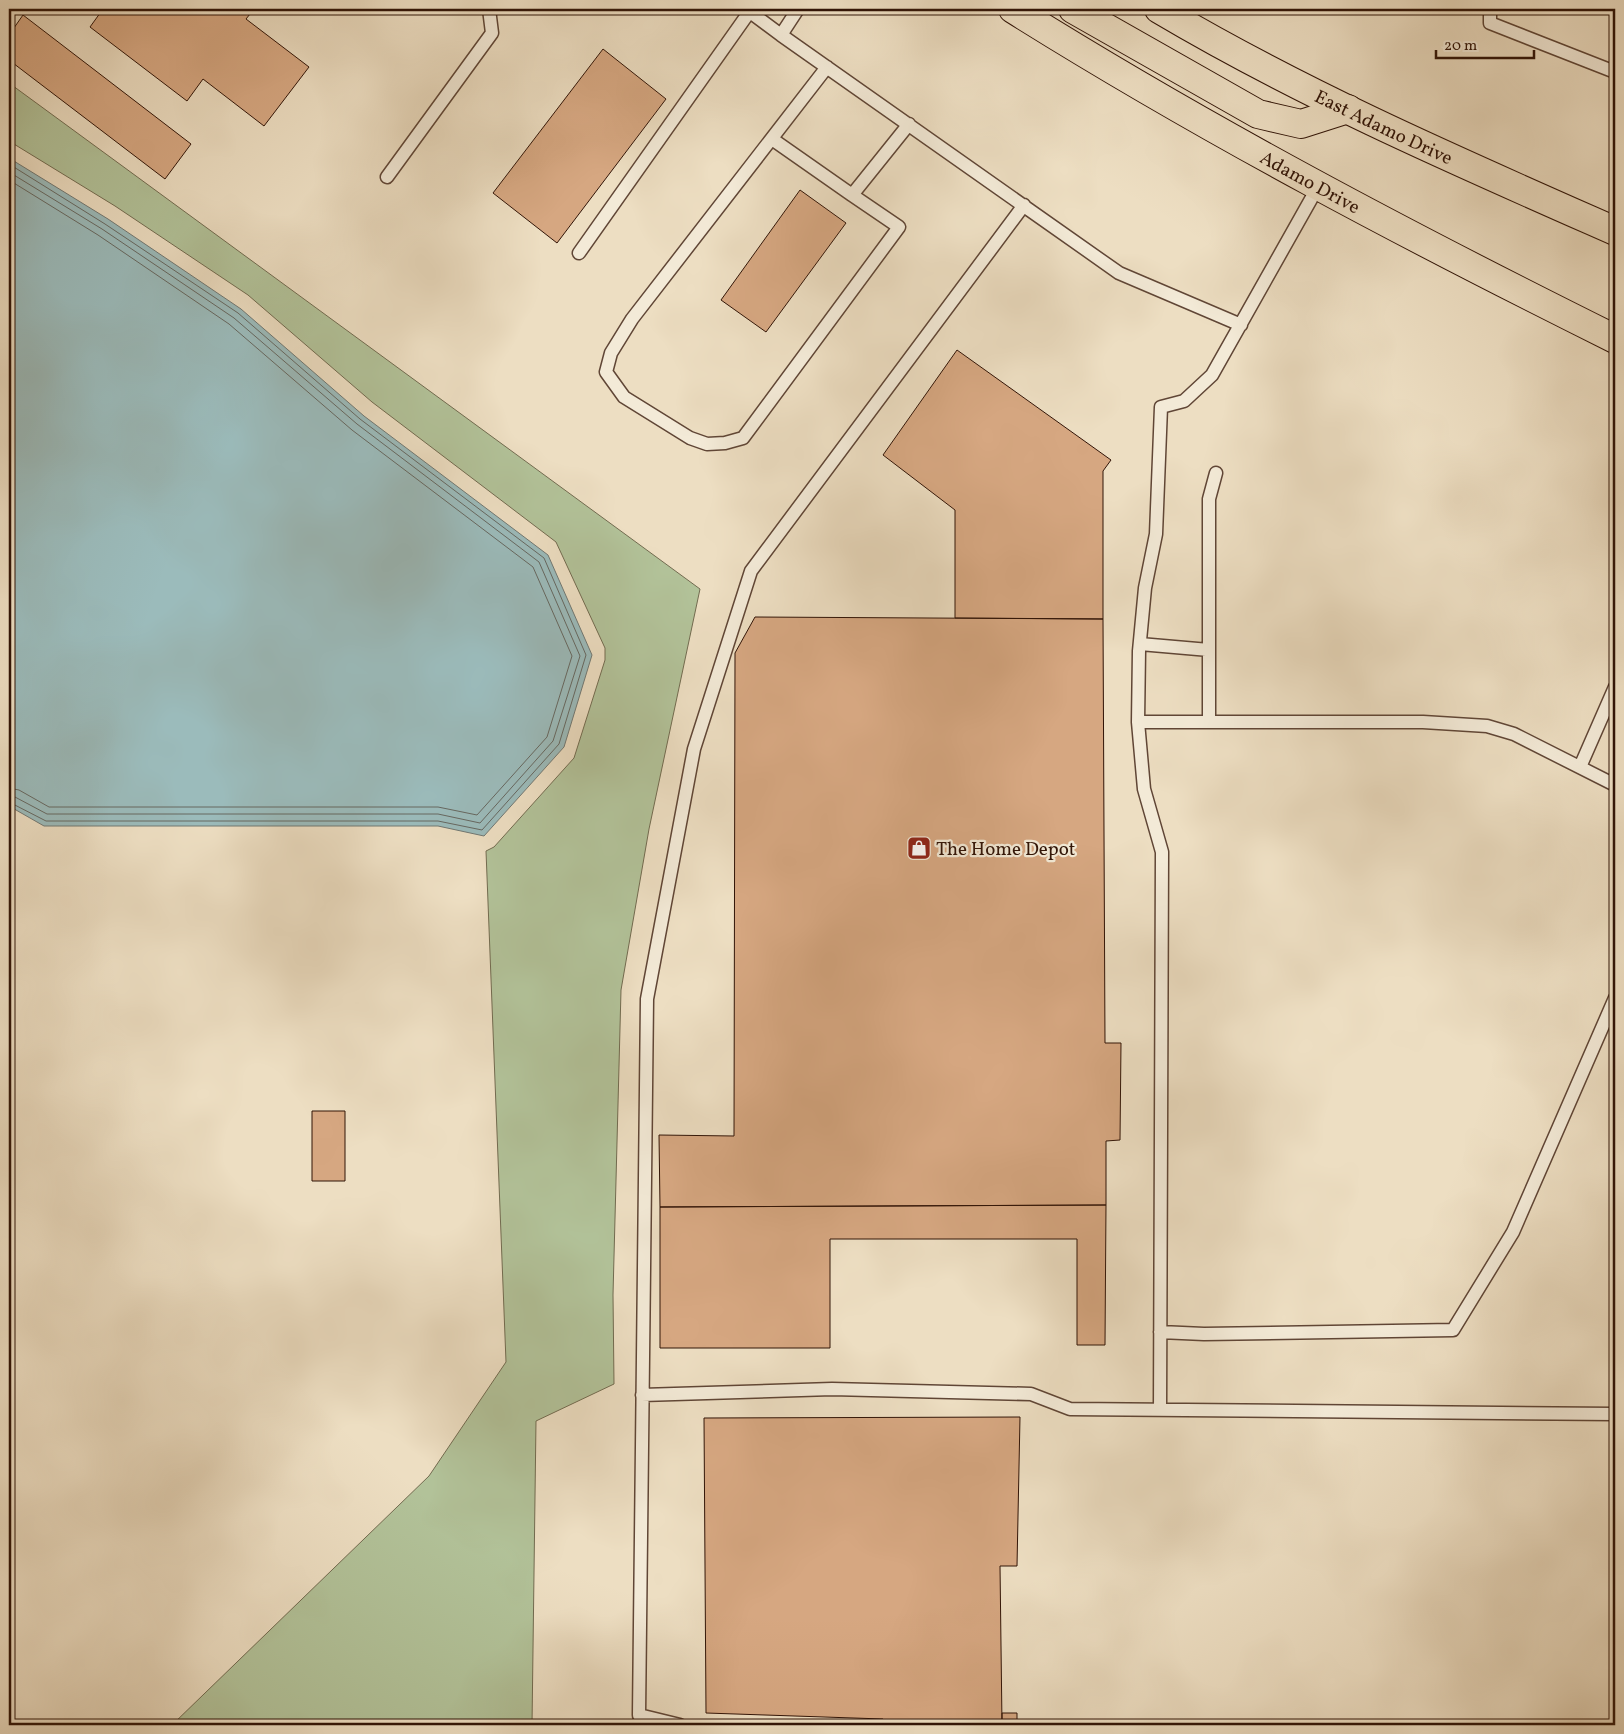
<svg xmlns="http://www.w3.org/2000/svg" width="1624" height="1734" font-family="Vollkorn,serif">
<style>
.green{fill:#b2c299;stroke:#726b50}
.water{fill:#9bbbbb;stroke:#717873}
.lines{fill:none;stroke-linecap:round;stroke-linejoin:round}
.shore{stroke:#666861;stroke-width:1}
.building{fill:#d6a781;stroke:#311407}
.service-casing{stroke:#604636;stroke-width:15}
.primary-casing{stroke:#311407;stroke-width:30}
.service{stroke:#f3ead7;stroke-width:12}
.primary{stroke:#eddec2;stroke-width:28}
.labels{text-anchor:middle;stroke-width:4.5;stroke-linejoin:round;paint-order:stroke}
.street-label{font-size:19px;fill:#311407;stroke:#f3ead7}
.poi-label{font-size:19px;fill:#311407;stroke:#f3ead7;text-anchor:start}
</style>
<rect width="100%" height="100%" fill="#eddec2"/>
<filter id="stains"><feTurbulence type="fractalNoise" baseFrequency=".004" numOctaves="4"/><feColorMatrix values="0 0 0 0 .2 0 0 0 0 .09 0 0 0 0 .02 0 0 0 .5 -.17"/></filter>
<radialGradient id="worn" r=".72"><stop offset=".6" stop-color="#630" stop-opacity="0"/><stop offset="1" stop-color="#630" stop-opacity=".3"/></radialGradient>
<path class="green" d="M9 83 700 589 649 829 621 990 613 1295 614 1384 536 1421 532 1725H172L429 1476 506 1362 486 851 494 847 574 758 605 660V648L556 542 372 402 248 295 115 206 9 141Z"/>
<path class="water" d="M9 158 108 219 241 309 364 416 548 555 592 655 564 747 484 836 438 826H44L9 806Z"/>
<g class="lines">
<path class="shore" d="M9 164 105 224 238 313 360 419 544 558 586 655 559 744 482 830 438 821H46L9 802
M9 172 102 229 234 318 357 424 539 562 580 656 553 741 480 823 438 814H47L15 797 9 796
M9 180 98 235 229 324 352 430 533 567 572 656 547 737 477 815 438 807H49L19 790 9 788"/>
</g>
<path class="building" d="M103 9H254L246 19 309 67 264 126 203 79 187 101 90 27Z
M23 15 191 144 165 179 9 60V35Z
M603 49 666 99 557 243 493 193Z
M800 190 846 223 766 332 721 300Z
M957 350 1111 460 1103 471V619L955 618V510L883 455Z
M755 617 1103 619 1105 1043H1121L1120 1140 1106 1141V1205L660 1207 659 1135 734 1136 735 653Z
M312 1111H345V1181H312Z
M1106 1205 1105 1345H1077V1239H830V1348H660V1207Z
M1020 1417 1017 1566H1000L1002 1725H883V1719L706 1713 704 1418Z
M1002 1713H1017V1725H1002Z"/>
<g class="lines">
<g class="service-casing">
<path id="service" d="M746 9 781 35 798 9
M1490 9V23L1615 72
M781 35 1119 273 1241 325
M827 67 632 319 611 353 606 372 624 397 690 438 707 444 725 443 743 438 899 227 852 195 909 124
M772 139 852 195
M387 177 492 33 489 9
M579 253 750 11
M1140 644 1209 650
M1138 722H1423L1487 726 1514 734 1615 785
M1209 722V499L1216 473
M1580 767 1615 687
M1160 1332 1204 1334 1453 1330 1513 1232 1615 998
M642 1395 832 1389 1031 1394 1070 1409 1615 1414
M1160 1410 1162 852 1144 789 1138 722 1139 651 1145 588 1156 534 1161 407 1184 401 1212 375 1319 185
M680 1725 639 1715 647 999 694 749 751 571 1024 205"/>
</g>
<g class="primary-casing">
<g id="primary">
<path id="s1" d="M1013 9C1206 130 1410 237 1615 339"/>
<path d="M1073 9 1258 114 1301 124 1348 109"/>
<path id="s2" d="M1159 9C1304 95 1461 163 1615 231"/>
</g>
</g>
<use href="#service" class="service"/>
<use href="#primary" class="primary"/>
</g>
<defs>
<g id="shop-square" transform="scale(1.25)"><rect x="-9" y="-9" width="18" height="18" rx="4" fill="#8f2418" stroke="#f3ead7"/><path d="M-5-2.5h2.3a2.7 3.5 0 0 1 5.4 0H5L5.5 6h-11ZM-1.5-2.5h3a1.5 2.3 0 0 0-3 0Z" fill="#fff"/></g>
</defs>
<g fill-rule="evenodd">
<use href="#shop-square" x="919" y="848"/>
</g>
<g class="labels">
<g class="street-label">
<text dy="7" stroke="none"><textPath href="#s2" startOffset="254">East Adamo Drive</textPath></text>
<text dy="7" stroke="none"><textPath href="#s1" startOffset="344">Adamo Drive</textPath></text>
</g>
<g class="poi-label">
<text x="936" y="855">The Home Depot</text>
</g>
</g>
<rect width="1624" height="1734" fill="none" stroke="#eddec2" stroke-width="30"/>
<rect x="10" y="10" width="1604" height="1714" fill="none" stroke="#311407" stroke-width="2.5"/>
<rect x="15" y="15" width="1594" height="1704" fill="none" stroke="#311407"/>
<path d="M1436 50v8h98v-8" fill="none" stroke="#311407" stroke-width="2.5"/>
<text x="1444" y="50" font-size="15" fill="#311407" stroke="#f3ead7" stroke-width="4" paint-order="stroke">20 m</text>
<rect width="100%" height="100%" filter="url(#stains)"/>
<rect width="100%" height="100%" fill="url(#worn)"/>
</svg>
